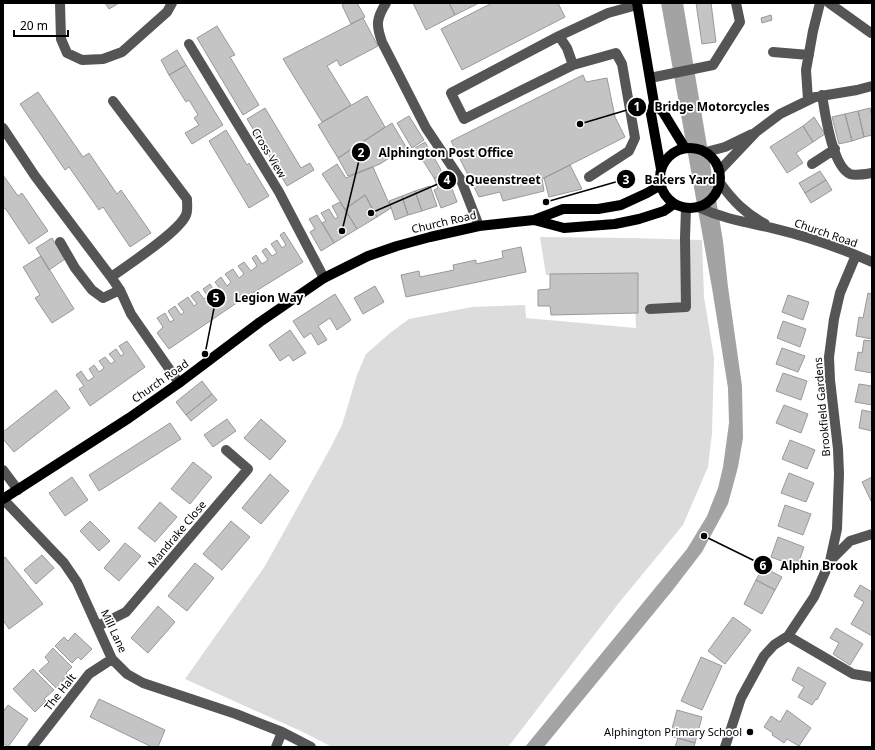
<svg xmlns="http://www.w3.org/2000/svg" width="875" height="750" font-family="'Noto Sans',sans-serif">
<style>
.green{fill:#dcdcdc}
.water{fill:#a3a3a3}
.building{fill:#c4c4c4;stroke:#999}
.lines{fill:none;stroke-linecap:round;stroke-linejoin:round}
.minor{stroke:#555;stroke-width:10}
.major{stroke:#000;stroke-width:10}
.poi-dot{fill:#000;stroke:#fff;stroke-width:1.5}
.labels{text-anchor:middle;stroke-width:3.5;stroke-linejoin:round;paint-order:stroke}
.street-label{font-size:11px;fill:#000;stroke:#fff}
.poi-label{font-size:11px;fill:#000;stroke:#fff;text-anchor:end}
.leader{fill:none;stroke:#000;stroke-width:1.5}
.callout-dot{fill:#000;stroke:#fff;stroke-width:1.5}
.mark-label{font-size:12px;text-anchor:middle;font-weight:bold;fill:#fff}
.callout-label{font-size:12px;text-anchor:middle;font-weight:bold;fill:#000;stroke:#fff;stroke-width:3.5;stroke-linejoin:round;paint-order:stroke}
</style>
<rect width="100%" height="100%" fill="#fff"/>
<path class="green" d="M540 237 631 238 702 240 704 297 714 358 712 433 708 467 683 525 618 604 508 747H332L303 732 185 679 265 566 331 447 342 425 357 375 366 354 390 333 409 319 472 307 525 305 526 318 636 328 634 275H546Z"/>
<path class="water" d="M661 3H683L723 241 728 287 742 386 743 438 738 467 728 504 702 552 672 591 544 747H525L687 549 707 516 718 488 723 467 729 423 728 388 712 288Z"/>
<path class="building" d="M105 3H119L109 9Z
M346 3H357L365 17 351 24 342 5Z
M413 3H449L455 15 426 30Z
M449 3H479L455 15Z
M492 3H558L565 17 462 70 441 29Z
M696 3H711L716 42 702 44Z
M771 15 772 20 762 23 761 18Z
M363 18 378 46 340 66 337 60 327 66 351 105 322 122 283 59Z
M217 26 235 55 230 57 259 105 243 115 197 38Z
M177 50 186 65 169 75 161 60Z
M186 65 223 125 192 144 185 133 199 125 194 118 198 115 189 100 186 102 169 75Z
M583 75 586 82 607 78 615 117 625 137 542 179 544 191 503 201 500 192 479 197 451 141Z
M38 92 83 157 89 153 117 194 121 190 151 233 130 247 103 207 99 210 69 167 65 170 20 104Z
M367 96 385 127 338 158 318 125Z
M265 108 301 168 310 163 314 170 287 186 247 119Z
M870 108 872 117V135L864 137 858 111Z
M858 111 864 137 852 141 845 114Z
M845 114 852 141 839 144 832 117Z
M409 116 424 140 412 148 397 123Z
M814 117 825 134 813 142 803 126Z
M392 123 406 147 380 164 348 176 338 158Z
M803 126 813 142 796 153 803 163 787 173 770 147Z
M226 130 247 165 249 163 269 196 249 208 209 141Z
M425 142 440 168 443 175 434 178 415 148Z
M337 164 346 178 373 167 391 208 377 217 365 195 345 209 322 174Z
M570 165 582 189 549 197 544 178Z
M820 171 826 180 805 193 799 183Z
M3 175 18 196 22 193 48 231 29 244 5 208 3 209Z
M443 175 446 185 450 183 457 202 441 208 434 190 438 188 434 178Z
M826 180 832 190 811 203 805 193Z
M430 186 437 206 422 211 415 191Z
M415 191 422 211 408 215 402 196Z
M365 195 377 217 357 229 345 209Z
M402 196 408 215 395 220 389 201Z
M340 202 357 229 334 243 322 223 326 221 321 213 329 209 335 219 338 217 332 206Z
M317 215 334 243 321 251 310 232 315 229 309 219Z
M284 232 303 262 235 304 169 349 157 333 163 327 157 318 165 313 170 322 174 320 168 311 175 306 181 315 184 312 178 304 188 297 194 306 197 304 191 296 198 291 204 299 208 297 203 289 210 284 215 292 220 289 215 282 221 277 227 286 231 282 225 274 233 269 239 278 244 274 238 266 244 262 251 271 257 266 252 258 256 255 262 264 268 260 262 251 266 248 272 256 277 253 271 244 277 240 282 248 286 245 280 235Z
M52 238 65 259 49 270 36 248Z
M521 247 526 272 406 297 401 275 419 271 420 277 454 270 453 265 476 260V264L503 258 502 251Z
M41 256 74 309 52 323 35 298 40 295 23 267Z
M638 273V313L551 315 550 306H538V290L550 289V274Z
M375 286 384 302 363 314 354 298Z
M868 293 872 294V339L856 336 859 317 863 318Z
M335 294 351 320 337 330 330 318 318 326 327 340 318 345 311 333 304 338 293 321Z
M788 295 809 302 803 320 782 312Z
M783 321 806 329 800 347 777 338Z
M290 330 306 353 293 361 289 355 280 361 269 345Z
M864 340 872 341V373L855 370 858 352 862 353Z
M127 341 145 367 90 406 79 389 84 386 76 375 81 371 88 381 94 377 89 369 94 365 99 372 104 368 99 361 105 357 111 364 115 361 109 354 116 349 121 356 124 354 119 346Z
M782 348 805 356 798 372 776 364Z
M783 373 807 381 801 400 776 391Z
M202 381 212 394 186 415 176 402Z
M859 384 872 386V405L855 402Z
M56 390 70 408 14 452 3 439V432Z
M212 394 217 400 191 421 186 415Z
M784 405 808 414 801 433 776 423Z
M862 410 872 412V431L859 428Z
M227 419 236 431 213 447 204 435Z
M261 419 286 441 270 460 244 438Z
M170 423 181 439 99 491 89 475Z
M790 440 815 450 807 469 782 459Z
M193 462 212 477 190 504 171 489Z
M789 473 814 483 806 502 781 493Z
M270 474 289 491 261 524 242 508Z
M72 477 88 500 65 516 49 493Z
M872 477V503L862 482Z
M160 502 177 517 155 542 138 528Z
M785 505 811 514 803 535 778 526Z
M90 521 110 541 99 551 80 531Z
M231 521 250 537 222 570 203 554Z
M778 537 804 547 797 567 771 557Z
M125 543 141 556 119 581 104 568Z
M42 555 54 568 36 584 24 570Z
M5 557 43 604 9 629 3 620V559Z
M195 563 214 578 187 611 168 596Z
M763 567 782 577 775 590 756 580Z
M756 580 775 590 762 614 744 604Z
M860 585 872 592V636L851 624 864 602 854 596Z
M158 606 175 622 148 653 131 638Z
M733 617 751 630 725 664 708 651Z
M836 628 863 644 850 665 833 654 839 643 830 638Z
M75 633 92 649 81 660 78 657 72 663 55 646 64 637 68 641Z
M53 648 72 667 66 673 68 675 56 688 39 671 49 662 45 657Z
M701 657 722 666 702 710 681 701Z
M798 667 826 683 817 700 816 699 812 705 798 697 804 687 792 680Z
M33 669 54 690 44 699 46 701 35 712 13 689Z
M99 699 165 730 158 747H152L90 717Z
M8 705 28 719 8 747 3 743V712Z
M677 710 702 717 695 743 670 736Z
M787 710 811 728 799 746 787 739 784 743 772 735 773 733 764 727 771 716 780 722Z
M678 738 695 743 694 747H675Z"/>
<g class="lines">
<path class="minor" d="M60 3 61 39 67 53 82 60 103 59 122 52 167 12 172 3
M386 3C376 19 376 25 382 42L426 128 461 180 479 226
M829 3 871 33H872
M559 36 567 48 573 65 464 119 451 93 559 36 608 13 637 5
M189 44 279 192 324 278
M773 52 809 55
M573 65 616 53 622 64 635 138 629 151 589 177
M650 78 713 65 740 22 736 3
M822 95C825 113 832 166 850 174 856 176 866 174 872 173
M808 100 806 70 813 31 820 3
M3 128 35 176 111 277 120 290 131 314 179 383
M706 152 725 147 752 134
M812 164 835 149
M720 170 756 132 780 114 815 97 857 90 872 86
M720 183C734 202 745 213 765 224
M698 207C724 219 745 222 772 228 806 236 841 248 872 262
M60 242 75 268 92 290 103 298 120 290
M111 277C128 265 179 232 186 215 188 211 187 204 187 199L113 101
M650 309 686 307 685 238 686 208
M3 470 18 490
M3 499 64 563 77 582 112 659 127 674 143 683 236 714 282 732 311 747
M830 561 837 529 839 474 838 449 830 380 829 357 834 319 840 293 856 255
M98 626 126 612 248 469 226 450
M788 636 853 674 872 677
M32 747 89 674 112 659
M276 747 282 732
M725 747 741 698 764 656 774 645 788 636 814 597 830 561 850 541 872 534"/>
<path class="major" d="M637 3 654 103 651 114 661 169
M654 103 663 112 685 148
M660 178a30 30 0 1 1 60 0a30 30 0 1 1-60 0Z
M534 220 564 228 615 224 639 219 664 211 674 204
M3 499 129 418 179 383 260 322 324 278 368 256 397 246 430 237 479 226 534 220 563 209H598L621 205 647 193 661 185"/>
</g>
<circle class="poi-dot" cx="750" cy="732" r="4"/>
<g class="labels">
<g class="street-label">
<text transform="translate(269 153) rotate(59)" y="4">Cross View</text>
<text transform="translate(444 222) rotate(-13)" y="4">Church Road</text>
<text transform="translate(826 233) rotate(19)" y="4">Church Road</text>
<text transform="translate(160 381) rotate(-35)" y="4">Church Road</text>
<text transform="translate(822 407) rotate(-95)" y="4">Brookfield Gardens</text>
<text transform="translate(177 534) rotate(-50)" y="4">Mandrake Close</text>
<text transform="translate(114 631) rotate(65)" y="4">Mill Lane</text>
<text transform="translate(60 692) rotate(-52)" y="4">The Halt</text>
</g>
<g class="poi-label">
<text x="742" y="736">Alphington Primary School</text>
</g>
</g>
<path class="leader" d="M580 124L637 107M342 231L361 152M546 202L626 179M371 213L447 180M205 354L216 298M704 536L763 565"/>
<g class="callout-dot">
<circle cx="580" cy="124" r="4"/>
<circle cx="342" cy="231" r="4"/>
<circle cx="546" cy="202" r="4"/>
<circle cx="371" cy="213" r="4"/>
<circle cx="205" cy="354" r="4"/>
<circle cx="704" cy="536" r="4"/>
<circle cx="637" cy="107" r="10"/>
<circle cx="361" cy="152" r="10"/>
<circle cx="626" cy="179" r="10"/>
<circle cx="447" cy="180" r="10"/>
<circle cx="216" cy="298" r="10"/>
<circle cx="763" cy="565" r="10"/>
</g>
<g class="mark-label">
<text x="637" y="111">1</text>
<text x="361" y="157">2</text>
<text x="626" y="184">3</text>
<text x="447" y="184">4</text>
<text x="216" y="302">5</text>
<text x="763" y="570">6</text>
</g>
<g class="callout-label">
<text x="712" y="111">Bridge Motorcycles</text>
<text x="446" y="157">Alphington Post Office</text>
<text x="680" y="184">Bakers Yard</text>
<text x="503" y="184">Queenstreet</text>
<text x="269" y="302">Legion Way</text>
<text x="819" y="570">Alphin Brook</text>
</g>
<rect width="875" height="750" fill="none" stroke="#000000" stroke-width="8"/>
<path d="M14 30v6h54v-6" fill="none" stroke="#000000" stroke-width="2"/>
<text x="20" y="30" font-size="12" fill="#000000" stroke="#ffffff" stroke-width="3" paint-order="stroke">20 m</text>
</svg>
